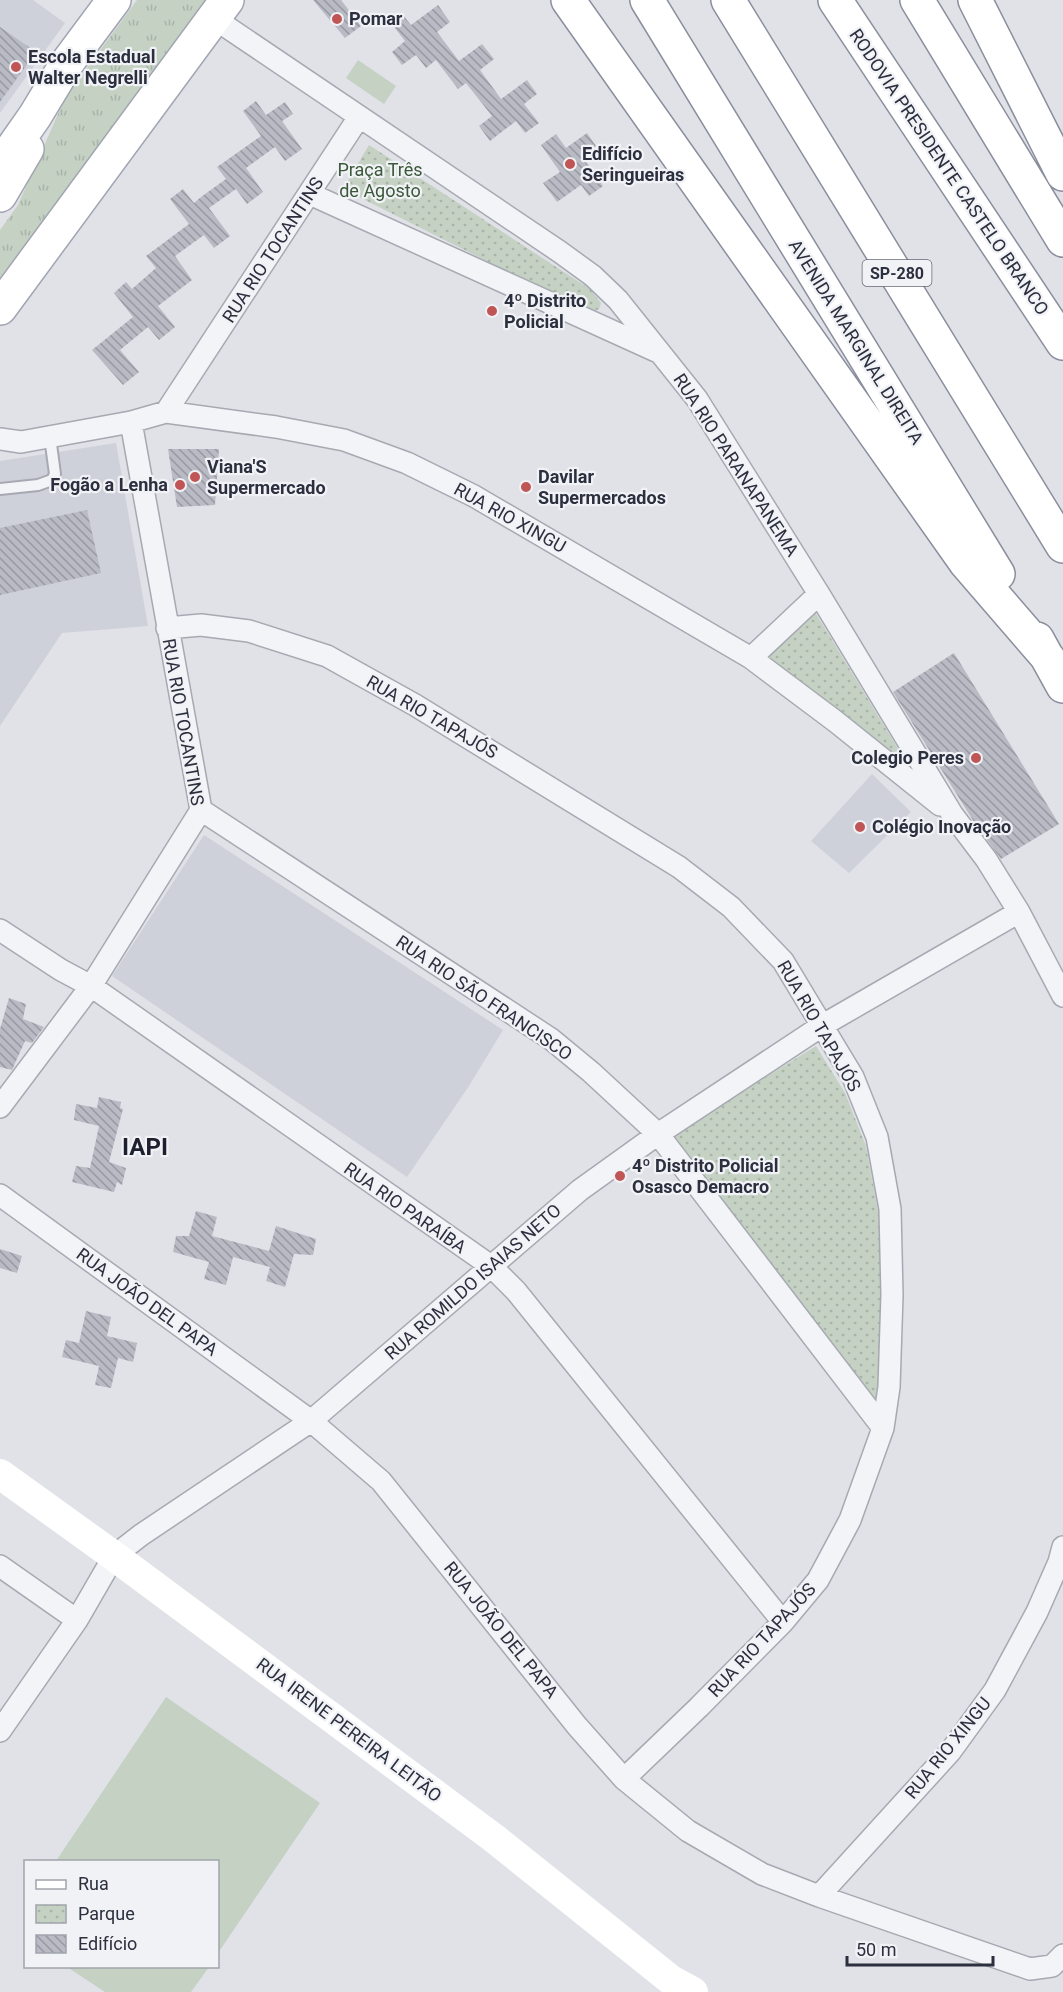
<svg xmlns="http://www.w3.org/2000/svg" width="1063" height="1992" font-family="Roboto,sans-serif">
<style>
.built{fill:#cfd1da}
.grass{fill:url(#grass-tufts)}
.park{fill:url(#park-dots)}
.pitch{fill:#c4d1c3}
.building{fill:url(#building-back-hatch)}
.lines{fill:none;stroke-linecap:round;stroke-linejoin:round}
.lane-casing{stroke:#a7a9b2;stroke-width:14}
.street-casing{stroke:#a7a9b2;stroke-width:24}
.primary-casing{stroke:#a1a5b2;stroke-width:36}
.highway-casing{stroke:#8a8e9d;stroke-width:36}
.lane{stroke:#f3f4f7;stroke-width:10}
.street{stroke:#f3f4f7;stroke-width:21}
.secondary{stroke:#fff;stroke-width:30}
.primary{stroke:#fff;stroke-width:33}
.highway{stroke:#fff;stroke-width:33}
.poi-dot{fill:#bf5554;stroke:#f0f2f6;stroke-width:2}
.labels{text-anchor:middle;stroke-width:4.5;stroke-linejoin:round;paint-order:stroke}
.shield{fill:#f0f2f6;stroke:#666a75;stroke-width:1.5}
.shield-label{font-size:16px;font-weight:bold;fill:#2b2f3e}
.poi-label{font-size:18px;font-weight:bold;fill:#2b2f3e;stroke:#f0f2f6;text-anchor:start}
.park-label{font-size:18px;fill:#3b583a;stroke:#f0f2f6}
.street-label{font-size:18px;fill:#2b2f3e;stroke:#f0f2f6}
.district-label{font-size:24px;font-weight:bold;fill:#1d202f;stroke:#f0f2f6}
</style>
<defs>
<pattern id="grass-tufts" width="24" height="20" patternUnits="userSpaceOnUse" patternTransform="scale(1.5)"><rect width="24" height="20" fill="#c4d1c3"/><path d="M3 7l-1-3M5 7V3M7 7l1-3M15 17l-1-3M17 17v-4M19 17l1-3" fill="none" stroke="#a9b4a9"/></pattern>
<pattern id="park-dots" width="8" height="8" patternUnits="userSpaceOnUse" patternTransform="scale(1.5)"><rect width="8" height="8" fill="#c4d1c3"/><path d="M2 2h.1M6 6h.1" fill="none" stroke="#a9b4a9" stroke-width="1.8" stroke-linecap="round"/></pattern>
<pattern id="building-back-hatch" width="6" height="6" patternUnits="userSpaceOnUse" patternTransform="scale(1.5)"><rect width="6" height="6" fill="#b9bbc4"/><path d="M-1 5l2 2M0 0l6 6M5-1l2 2" fill="none" stroke="#9798a1"/></pattern>
</defs>
<rect width="100%" height="100%" fill="#e1e2e8"/>
<path class="built" d="M0 0H33L65 23 0 113Z
M116 443 148 626 62 633 0 726V461Z
M872 774 911 812 849 873 811 841Z
M204 835 503 1030 469 1086 407 1177 112 976Z"/>
<path class="grass" d="M137 0H212L0 296V230L18 205 65 98Z"/>
<path class="park" d="M369 145 590 289 601 303 599 309 595 311H586L343 189Z
M815 612 906 762 763 658Z
M816 1046 845 1093 866 1146 880 1222 882 1294 879 1416 669 1137Z"/>
<path class="pitch" d="M358 60 396 86 384 104 346 78Z
M166 1697 320 1803 218 1953V1862L56 1861Z
M67 1967H209L191 1992H105Z"/>
<path class="building" d="M313 0H341L361 26 345 38Z
M438 5 450 22 437 32 459 61 482 44 494 59 480 70 501 99 527 80 537 94 524 104 539 123 525 133 516 121 490 141 479 126 492 116 466 83 458 89 436 60 426 68 416 55 402 65 392 52 405 41 391 23 403 15 411 25Z
M0 27 36 52 0 102Z
M256 101 266 115 285 102 293 114 282 121 302 149 285 161 275 147 246 168 263 192 247 204 236 189 209 208 230 236 214 248 204 235 175 256 192 280 158 306 175 327 159 340 148 327 120 350 139 372 123 385 92 350 133 317 114 293 126 282 132 289 156 268 146 256 189 224 170 199 183 189 194 203 201 197 205 203 201 197 226 179 217 167 261 136 243 111Z
M587 133 596 146 581 155 603 186 589 196 581 185 557 202 543 183 560 172 541 145 556 134 566 148Z
M168 449H219L215 505 177 507Z
M87 510 101 573 0 595V528Z
M954 653 1059 824 1001 859 974 822 893 692Z
M9 998 26 1004 23 1019 44 1027 32 1043 25 1041 12 1070 0 1067V1029Z
M99 1097 121 1102 120 1108 123 1109 109 1162 126 1168 122 1185 117 1182 114 1192 72 1182 76 1166 90 1168 99 1126 74 1120 76 1104 97 1108Z
M196 1211 217 1217 212 1236 269 1251 276 1226 316 1239 313 1255 294 1254 285 1287 266 1281 270 1267 233 1257 226 1285 204 1279 209 1262 173 1252 176 1236H189Z
M0 1249 22 1256 17 1273 0 1268Z
M86 1311 111 1317 107 1336 137 1343 133 1362 118 1358 111 1388 95 1385 99 1366 62 1357 66 1340 79 1343Z"/>
<g class="lines">
<g class="lane-casing">
<path id="lane" d="M0 489 38 485 52 480 55 474 50 437"/>
</g>
<g class="street-casing">
<path id="street" d="M215 19 560 252 593 276 618 300 697 399 819 594 952 814 986 859 1019 912 1063 996
M310 194 656 351
M166 412 359 117
M0 439 21 442 131 422 166 412 276 427 344 440 407 463 474 496 751 658 835 721 940 805
M167 628 201 625 249 631 327 656 415 705 679 867 731 907 783 961 853 1077 877 1137 890 1209 892 1295 889 1387 883 1428 850 1520 818 1580 783 1622 699 1707 624 1779
M751 658 819 594
M201 810 551 1039 591 1072 658 1134 883 1428
M0 930 61 970 91 986 491 1266 516 1291 783 1622
M0 1107 91 986 201 810 131 422
M0 1195 311 1421 381 1481 577 1726 624 1779 688 1831 762 1874 819 1896 1030 1969 1052 1966 1063 1955
M0 1566 77 1620
M0 1731 77 1620 114 1556 141 1535 311 1421 580 1190 658 1134 823 1025 1019 912
M819 1896 950 1752 995 1690 1037 1612 1059 1562 1063 1547"/>
</g>
<g class="primary-casing">
<path id="primary" d="M0 166 35 116 67 63 114 0
M0 195 27 149
M0 308 227 0"/>
</g>
<g class="highway-casing">
<path id="highway" d="M568 0 966 563 1048 658
M647 0 998 574
M728 0 1063 546
M835 0 1063 343
M917 0 1063 240
M975 0 1063 174
M1037 639 1063 686"/>
</g>
<use href="#lane" class="lane"/>
<use href="#street" class="street"/>
<path class="secondary" d="M0 1474 114 1556 495 1839 671 1980 693 1992"/>
<use href="#primary" class="primary"/>
<use href="#highway" class="highway"/>
</g>
<g class="poi-dot">
<circle cx="337" cy="19" r="6"/>
<circle cx="16" cy="67" r="6"/>
<circle cx="570" cy="164" r="6"/>
<circle cx="492" cy="311" r="6"/>
<circle cx="195" cy="477" r="6"/>
<circle cx="180" cy="485" r="6"/>
<circle cx="526" cy="487" r="6"/>
<circle cx="976" cy="758" r="6"/>
<circle cx="860" cy="827" r="6"/>
<circle cx="620" cy="1176" r="6"/>
</g>
<g class="labels">
<rect class="shield" x="862.5" y="260" width="69" height="26" rx="4.5"/>
<g class="shield-label">
<text x="897" y="279">SP-280</text>
</g>
<g class="poi-label">
<text x="349" y="25">Pomar</text>
<text x="28" y="63">Escola Estadual<tspan x="28" dy="21">Walter Negrelli</tspan></text>
<text x="582" y="160">Edifício<tspan x="582" dy="21">Seringueiras</tspan></text>
<text x="504" y="307">4º Distrito<tspan x="504" dy="21">Policial</tspan></text>
<text x="207" y="473">Viana'S<tspan x="207" dy="21">Supermercado</tspan></text>
<text x="538" y="483">Davilar<tspan x="538" dy="21">Supermercados</tspan></text>
<text x="168" y="491" text-anchor="end">Fogão a Lenha</text>
<text x="964" y="764" text-anchor="end">Colegio Peres</text>
<text x="872" y="833">Colégio Inovação</text>
<text x="632" y="1172">4º Distrito Policial<tspan x="632" dy="21">Osasco Demacro</tspan></text>
</g>
<g class="park-label">
<text x="380" y="176">Praça Três<tspan x="380" dy="21">de Agosto</tspan></text>
</g>
<g class="street-label">
<text transform="translate(949 172) rotate(56)" y="6">RODOVIA PRESIDENTE CASTELO BRANCO</text>
<text transform="translate(273 250) rotate(-57)" y="6">RUA RIO TOCANTINS</text>
<text transform="translate(856 342) rotate(58)" y="6">AVENIDA MARGINAL DIREITA</text>
<text transform="translate(736 465) rotate(57)" y="6">RUA RIO PARANAPANEMA</text>
<text transform="translate(510 518) rotate(29)" y="6">RUA RIO XINGU</text>
<text transform="translate(432 717) rotate(30)" y="6">RUA RIO TAPAJÓS</text>
<text transform="translate(183 722) rotate(80)" y="6">RUA RIO TOCANTINS</text>
<text transform="translate(484 998) rotate(34)" y="6">RUA RIO SÃO FRANCISCO</text>
<text transform="translate(819 1026) rotate(60)" y="6">RUA RIO TAPAJÓS</text>
<text transform="translate(405 1208) rotate(35)" y="6">RUA RIO PARAÍBA</text>
<text transform="translate(473 1282) rotate(-41)" y="6">RUA ROMILDO ISAIAS NETO</text>
<text transform="translate(147 1302) rotate(36)" y="6">RUA JOÃO DEL PAPA</text>
<text transform="translate(501 1630) rotate(51)" y="6">RUA JOÃO DEL PAPA</text>
<text transform="translate(762 1640) rotate(-47)" y="6">RUA RIO TAPAJÓS</text>
<text transform="translate(349 1730) rotate(37)" y="6">RUA IRENE PEREIRA LEITÃO</text>
<text transform="translate(948 1748) rotate(-51)" y="6">RUA RIO XINGU</text>
</g>
<g class="district-label">
<text x="145" y="1155">IAPI</text>
</g>
</g>
<rect x="24" y="1860" width="195" height="108" fill="#f0f2f6" stroke="#a1a4ac" stroke-width="1.5"/>
<rect x="36" y="1880" width="30" height="9" fill="#ffffff" stroke="#a1a4ac" stroke-width="1.5"/>
<text x="78" y="1890" font-size="18" fill="#2b2f3e">Rua</text>
<rect x="36" y="1905" width="30" height="18" fill="url(#park-dots)" stroke="#a1a4ac" stroke-width="1.5"/>
<text x="78" y="1920" font-size="18" fill="#2b2f3e">Parque</text>
<rect x="36" y="1935" width="30" height="18" fill="url(#building-back-hatch)" stroke="#a1a4ac" stroke-width="1.5"/>
<text x="78" y="1950" font-size="18" fill="#2b2f3e">Edifício</text>
<path d="M847 1956v9h146v-9" fill="none" stroke="#2b2f3e" stroke-width="3"/>
<text x="856" y="1956" font-size="18" fill="#2b2f3e" stroke="#f0f2f6" stroke-width="4.5" paint-order="stroke">50 m</text>
</svg>
